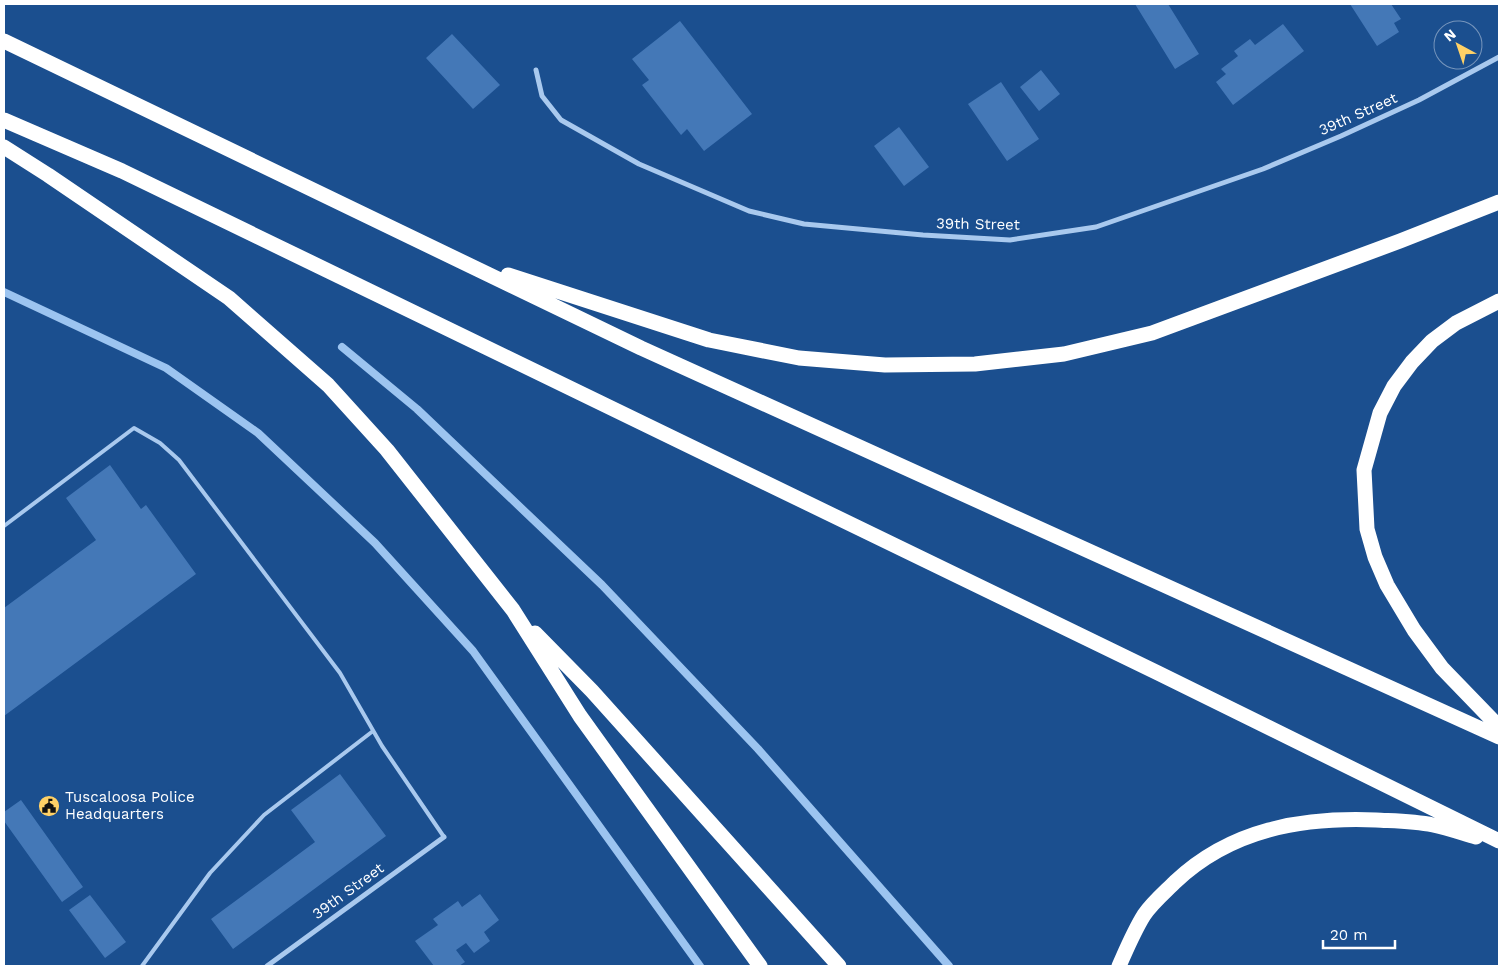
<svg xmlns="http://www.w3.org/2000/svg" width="1503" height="970" font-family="'Work Sans',sans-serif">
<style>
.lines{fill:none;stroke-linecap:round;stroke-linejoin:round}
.stream{stroke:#9cc4f0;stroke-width:8}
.building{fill:#4478b7}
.lane{stroke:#a9c9ee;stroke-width:4}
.street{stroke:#a9c9ee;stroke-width:5}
.highway{stroke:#fff;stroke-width:15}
.labels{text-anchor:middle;stroke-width:4;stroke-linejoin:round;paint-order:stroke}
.street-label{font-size:15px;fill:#fff;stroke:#1b4f8f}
.poi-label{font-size:15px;fill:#fff;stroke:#1b4f8f;text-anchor:start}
</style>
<rect width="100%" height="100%" fill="#1b4f8f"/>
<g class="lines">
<path class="stream" d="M4 292 166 368 258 433 375 543 473 651 700 966
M342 347 417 409 602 585 758 749 949 966"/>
</g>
<path class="building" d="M1135 4H1168L1199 54 1175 69Z
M1350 4H1391L1401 19 1394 23 1399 32 1377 46Z
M680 21 752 114 704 151 687 129 681 135 642 85 649 80 632 59Z
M1283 24 1304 51 1233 105 1216 82 1226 74 1221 69 1238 56 1234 51 1250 39 1255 45Z
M452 34 500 85 473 109 426 58Z
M1041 70 1060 94 1039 111 1020 87Z
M1001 82 1039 139 1007 161 968 104Z
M899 127 929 167 904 186 874 146Z
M110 465 141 509 146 505 196 574 4 716V608L96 540 66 498Z
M340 774 386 836 233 949 211 919 315 842 291 810Z
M21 800 83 887 62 902 4 821V812Z
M480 894 499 920 484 932 490 941 474 953 466 943 456 950 465 962 459 966H434L415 941 438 925 433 919 458 901 462 907Z
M90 895 126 942 105 958 69 910Z"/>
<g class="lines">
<path class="lane" d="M4 526 134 428 160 443 179 460 340 673 382 746 444 837
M142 966 210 873 264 815 373 731"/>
<path class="street" d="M536 70 542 96 561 120 639 164 749 211 804 224 923 235 1010 240 1096 227 1263 169 1341 136 1419 100 1499 57
M267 966 444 837"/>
<path class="highway" d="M4 41 641 348 1499 737
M4 120 122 171 1158 673 1499 841
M4 147 48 175 229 298 328 385 387 450 513 610 580 716 760 966
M508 275 709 340 799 358 885 365 975 364 1064 354 1152 333 1400 241 1499 202
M1499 301 1456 323 1432 341 1412 362 1394 386 1380 413 1364 470 1367 529 1375 557 1387 585 1414 630 1442 668 1499 727
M535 633 592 691 839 966
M1119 966C1127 948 1134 931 1144 915 1152 903 1165 892 1175 882 1231 829 1302 817 1376 820 1394 821 1414 821 1433 825 1447 828 1462 833 1476 837"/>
</g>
<defs>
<g id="civic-disc" transform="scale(1.125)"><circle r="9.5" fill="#ffd166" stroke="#1b4f8f"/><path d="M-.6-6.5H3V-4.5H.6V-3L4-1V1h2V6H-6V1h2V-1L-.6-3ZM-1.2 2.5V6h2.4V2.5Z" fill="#111"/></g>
</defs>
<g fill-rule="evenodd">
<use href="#civic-disc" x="49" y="806"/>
</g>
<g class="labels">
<g class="street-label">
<text transform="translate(1358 114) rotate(-24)" y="5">39th Street</text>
<text transform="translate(978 224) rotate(1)" y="5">39th Street</text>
<text transform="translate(348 891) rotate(-36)" y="5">39th Street</text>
</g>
<g class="poi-label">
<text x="65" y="802">Tuscaloosa Police<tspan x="65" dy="17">Headquarters</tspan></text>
</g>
</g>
<rect width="1503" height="970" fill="none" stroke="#ffffff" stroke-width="10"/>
<g transform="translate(1458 45) rotate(320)"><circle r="24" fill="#1b4f8f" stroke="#7695bc"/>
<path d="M0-4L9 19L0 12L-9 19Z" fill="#ffd166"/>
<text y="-8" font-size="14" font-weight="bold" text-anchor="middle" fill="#ffffff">N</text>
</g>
<path d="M1323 940v8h72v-8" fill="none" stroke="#ffffff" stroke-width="2.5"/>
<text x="1330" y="940" font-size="15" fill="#ffffff" stroke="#1b4f8f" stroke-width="4" paint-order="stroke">20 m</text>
</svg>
